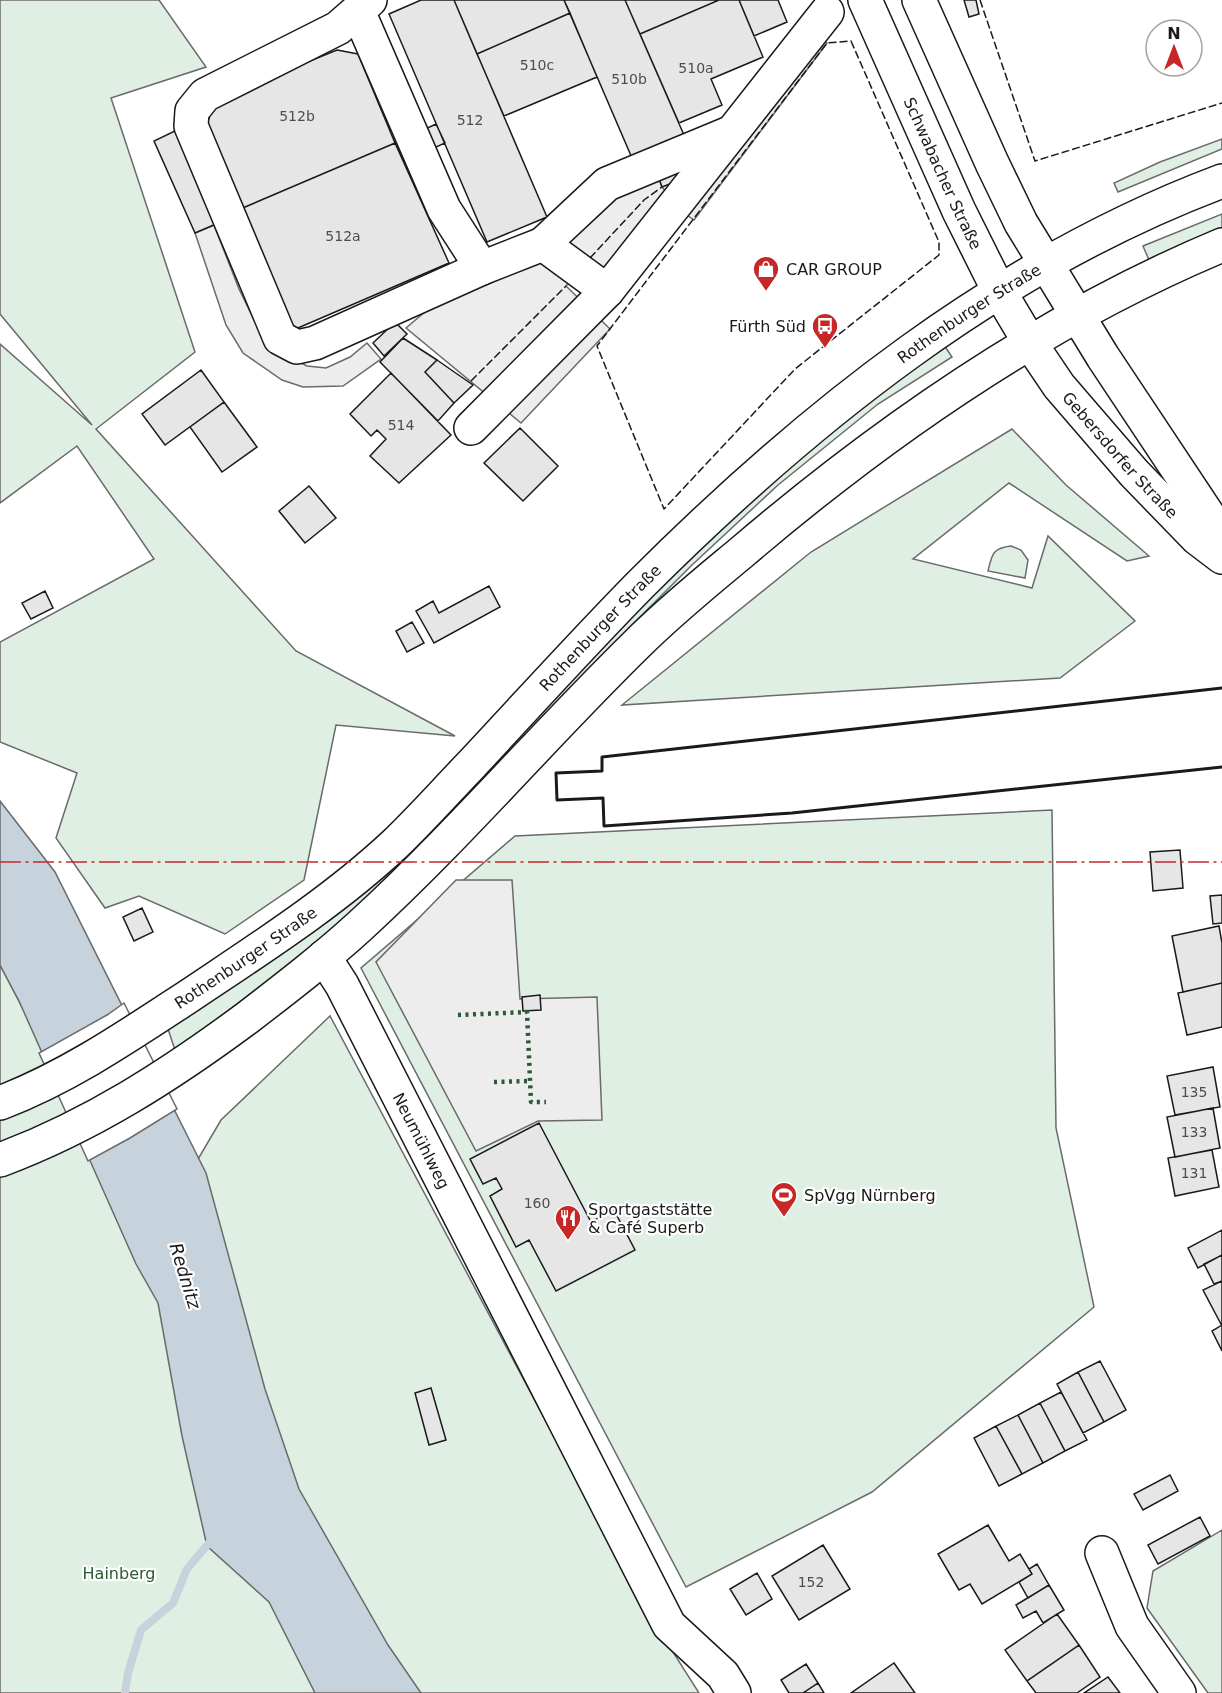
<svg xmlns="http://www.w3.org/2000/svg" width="1222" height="1693" font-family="'DejaVu Sans',sans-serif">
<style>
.green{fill:#e0efe3;stroke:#6a6a6a;stroke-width:1.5}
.parking{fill:#ededed;stroke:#6a6a6a;stroke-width:1.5}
.water{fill:#c6d2dc;stroke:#6a6a6a;stroke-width:1.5}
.pier{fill:#fff;stroke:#6a6a6a;stroke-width:1.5}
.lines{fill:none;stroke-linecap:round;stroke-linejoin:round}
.stream{stroke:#c6d2dc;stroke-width:8}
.building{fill:#e6e6e6;stroke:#1a1a1a;stroke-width:1.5}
.minor-casing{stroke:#1a1a1a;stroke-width:36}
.major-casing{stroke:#1a1a1a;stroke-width:36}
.minor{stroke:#fff;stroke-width:33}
.major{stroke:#fff;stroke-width:33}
.hedge{stroke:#2b5a34;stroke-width:4.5;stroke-dasharray:3 4.5;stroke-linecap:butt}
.fence{stroke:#1a1a1a;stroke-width:1.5;stroke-dasharray:8 3;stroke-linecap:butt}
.wall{stroke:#1a1a1a;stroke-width:3}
.power{stroke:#c62828;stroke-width:1.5;stroke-dasharray:21 4.5 3 4.5;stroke-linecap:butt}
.labels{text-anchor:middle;stroke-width:4.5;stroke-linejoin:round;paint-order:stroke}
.number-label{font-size:14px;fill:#4d4d4d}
.street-label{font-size:16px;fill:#1a1a1a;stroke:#fff}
.poi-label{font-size:16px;fill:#1a1a1a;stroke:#fff;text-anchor:start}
.park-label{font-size:16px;fill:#2b5a34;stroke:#fff}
.water-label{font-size:18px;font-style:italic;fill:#1a1a1a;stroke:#fff}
</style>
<rect width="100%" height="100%" fill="#fff"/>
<path class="green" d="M0 0H159L206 67 111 98 195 352 96 429 296 651 455 736 336 725 304 880 225 934 139 896 105 908 56 838 77 773 0 742V642L154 559 77 446 0 503V344L92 425 0 314Z
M1222 139V149L1118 192 1114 183 1160 162Z
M1222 214V228L1149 260 1143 246Z
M944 345 952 357 878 404 778 485 692 565 647 610 391 880 286 968 175 1050 168 1029 640 603 772 478Z
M1012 429 1066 485 1149 556 1127 561 1009 483 913 559 1032 588 1048 536 1135 621 1060 678 622 705 811 552Z
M1011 546 1021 550 1028 560 1025 578 988 571C992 555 992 548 1011 546Z
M1052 810 1056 1128 1094 1307 872 1492 686 1587 361 968 515 836Z
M0 965 147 1246 221 1120 330 1016 647 1611 699 1693H0Z
M1222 1530V1693H1208L1147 1608 1153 1571Z"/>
<path class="parking" d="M818 35 827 43 694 220 684 213Z
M657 173 662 187 673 199 609 273 590 258 566 286 610 329 521 423 406 328 446 294 544 262 627 187Z
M214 225 239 289 256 324 270 347 307 366 326 368 350 357 367 343 381 359 343 386 303 387 282 380 243 353 226 325 195 233Z
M456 880H512L520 999 597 997 602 1120 538 1121 476 1151 376 962Z"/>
<path class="water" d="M0 801 55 872 206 1173 265 1389 299 1489 388 1645 421 1693H315L269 1602 207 1546 182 1436 158 1303 136 1264 19 1001 0 965Z"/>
<path class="pier" d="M124 1003 177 1109 130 1138 88 1161 39 1053 107 1015Z"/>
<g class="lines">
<path class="stream" d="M125 1693 128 1673 141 1630 173 1603 187 1569 214 1537"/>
</g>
<path class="building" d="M421 0H454L547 217 487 242 389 14Z
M454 0H564L570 13 477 54Z
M564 0H625L684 135 632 158Z
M625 0H719L640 34Z
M719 0H739L763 57 711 79 722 105 679 123 640 34Z
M739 0H778L787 22 754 36Z
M964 0H976L979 14 969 17Z
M570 13 597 77 504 116 477 54Z
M337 50 358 54 395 143 238 210 204 132 216 99Z
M436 124 445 143 404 162 395 143Z
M181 128 223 221 195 233 154 141Z
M395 143 449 263 291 331 238 210Z
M685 161 691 176 662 187 657 173Z
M395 322 407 334 384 356 373 343Z
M403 338 437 360 425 372 454 403 438 421 380 362Z
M437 360 473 385 454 403 425 372Z
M201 370 224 402 165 445 142 414Z
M391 373 451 435 399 483 370 456 386 439 377 430 371 436 350 414Z
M224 402 257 447 222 472 190 427Z
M520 428 558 466 523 501 484 463Z
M309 486 336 518 305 543 279 511Z
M489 586 500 607 434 643 416 611 433 601 439 613Z
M45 591 53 608 31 619 22 603Z
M412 622 424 643 407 652 396 631Z
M1180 850 1183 888 1153 891 1150 852Z
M1222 895V923L1213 924 1210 896Z
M142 908 153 932 134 941 123 917Z
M1219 926 1222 943V983L1183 992 1172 936Z
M1222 983V1027L1187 1035 1178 993Z
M540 995 541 1010 523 1011 522 997Z
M1213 1067 1220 1107 1175 1115 1167 1076Z
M1213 1108 1220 1148 1175 1157 1167 1117Z
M539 1123 591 1222 614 1210 635 1250 556 1291 529 1240 516 1247 490 1196 502 1189 496 1178 483 1184 470 1159Z
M1212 1150 1219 1187 1175 1196 1168 1158Z
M1222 1230V1255L1198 1268 1188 1248Z
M1222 1255V1281L1214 1284 1204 1264Z
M1222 1281V1326L1203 1290Z
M1222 1325V1351L1212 1331Z
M1100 1361 1126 1410 1104 1422 1078 1372Z
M1078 1372 1104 1422 1083 1433 1057 1384Z
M431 1388 446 1440 429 1445 415 1393Z
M1061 1392 1087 1440 1065 1451 1040 1403Z
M1040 1403 1065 1451 1043 1463 1018 1415Z
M1018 1415 1043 1463 1022 1474 996 1426Z
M996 1426 1022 1474 999 1486 974 1438Z
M1170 1475 1178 1491 1143 1510 1134 1494Z
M1200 1517 1210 1536 1158 1564 1148 1545Z
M988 1525 1009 1561 1020 1554 1032 1574 982 1604 970 1584 959 1590 938 1554Z
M823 1545 850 1589 799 1620 772 1576Z
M1037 1564 1049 1585 1028 1598 1019 1582 1032 1574 1029 1569Z
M757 1573 772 1599 746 1615 730 1589Z
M1049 1585 1064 1610 1043 1623 1036 1611 1023 1618 1016 1605Z
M1057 1614 1079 1645 1027 1681 1005 1650Z
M1079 1645 1100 1677 1077 1693H1036L1027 1681Z
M894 1663 915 1693H851Z
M806 1664 818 1683 803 1693H789L781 1680Z
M1108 1677 1120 1693H1084Z
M818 1683 824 1693H803Z"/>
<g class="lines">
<g class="minor-casing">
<g id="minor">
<path d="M370 0 338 28 205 95 192 111 191 126 280 338 297 347 315 343 482 268 543 244 607 291"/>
<path d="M358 11 444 209 482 268"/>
<path d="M543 244 607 184 730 133"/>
<path d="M471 428 607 291 827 12"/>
<path id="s1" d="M324 957 342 985 669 1625 723 1675 734 1693"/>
<path d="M1102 1553 1132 1626 1179 1693"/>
</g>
</g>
<g class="major-casing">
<g id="major">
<path id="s2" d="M865 0 959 211 999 291 1030 343 1059 386 1134 473 1197 538 1222 557"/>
<path d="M919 0 992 163 1021 223 1103 357 1222 536"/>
<path id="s3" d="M0 1103C68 1077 128 1036 189 996 259 949 333 902 395 844 421 819 445 792 470 766 527 705 582 644 640 585 808 417 998 265 1222 181"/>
<path d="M0 1160C91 1126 170 1075 247 1018 286 988 325 958 361 925 458 836 543 736 637 644 670 611 706 582 742 552 886 429 1047 318 1222 245"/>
</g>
</g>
<use href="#minor" class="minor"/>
<use href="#major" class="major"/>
<path class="hedge" d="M458 1015 527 1012 531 1102H546
M494 1082 530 1081"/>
<path class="fence" d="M980 0 1035 161 1222 103
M851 41 939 242V255L795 369 664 509 597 346 827 43Z
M590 258 644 200 662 187
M471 381 566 286"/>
<path class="wall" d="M1222 688 602 757V771L556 773 557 800 603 798 604 826 792 813 1222 767"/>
<path class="power" d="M0 862H1222"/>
</g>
<defs>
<g id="shop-pin" transform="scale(1.35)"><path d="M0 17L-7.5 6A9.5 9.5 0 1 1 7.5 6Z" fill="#c62828" stroke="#fff"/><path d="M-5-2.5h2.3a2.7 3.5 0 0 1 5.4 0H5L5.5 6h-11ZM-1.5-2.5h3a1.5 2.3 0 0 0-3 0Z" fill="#fff"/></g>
<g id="bus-pin" transform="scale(1.35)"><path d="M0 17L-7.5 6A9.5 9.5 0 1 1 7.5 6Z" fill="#c62828" stroke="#fff"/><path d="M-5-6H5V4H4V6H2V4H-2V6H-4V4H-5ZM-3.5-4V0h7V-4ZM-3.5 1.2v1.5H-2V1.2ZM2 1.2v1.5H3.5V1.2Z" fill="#fff"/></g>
<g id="stadium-pin" transform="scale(1.35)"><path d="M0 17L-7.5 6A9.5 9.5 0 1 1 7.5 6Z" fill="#c62828" stroke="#fff"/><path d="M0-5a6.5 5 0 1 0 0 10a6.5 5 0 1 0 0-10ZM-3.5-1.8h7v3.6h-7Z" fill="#fff"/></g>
<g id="restaurant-pin" transform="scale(1.35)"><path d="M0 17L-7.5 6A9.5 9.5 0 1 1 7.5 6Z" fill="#c62828" stroke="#fff"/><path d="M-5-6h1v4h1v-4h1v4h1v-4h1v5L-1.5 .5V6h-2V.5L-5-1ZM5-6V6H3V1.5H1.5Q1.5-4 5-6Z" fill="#fff"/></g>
</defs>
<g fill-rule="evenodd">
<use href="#shop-pin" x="766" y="269"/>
<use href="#bus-pin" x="825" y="326"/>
<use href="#stadium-pin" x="784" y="1195"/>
<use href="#restaurant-pin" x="568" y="1218"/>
</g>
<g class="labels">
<g class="number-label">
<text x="537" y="70">510c</text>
<text x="696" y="73">510a</text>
<text x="629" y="84">510b</text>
<text x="297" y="121">512b</text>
<text x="470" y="125">512</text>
<text x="343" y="241">512a</text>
<text x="401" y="430">514</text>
<text x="1194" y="1097">135</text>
<text x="1194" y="1137">133</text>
<text x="1194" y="1178">131</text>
<text x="537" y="1208">160</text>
<text x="811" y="1587">152</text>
</g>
<g class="street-label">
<text dy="6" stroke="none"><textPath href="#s2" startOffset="190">Schwabacher Straße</textPath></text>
<text dy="6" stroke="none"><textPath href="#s3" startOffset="1258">Rothenburger Straße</textPath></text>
<text dy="6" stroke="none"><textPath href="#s2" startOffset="525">Gebersdorfer Straße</textPath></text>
<text dy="6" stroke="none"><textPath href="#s3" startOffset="772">Rothenburger Straße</textPath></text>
<text dy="6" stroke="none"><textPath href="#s3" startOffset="286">Rothenburger Straße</textPath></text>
<text dy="6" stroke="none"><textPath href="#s1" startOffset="208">Neumühlweg</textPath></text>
</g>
<g class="poi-label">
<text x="786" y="275">CAR GROUP</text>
<text x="806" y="332" text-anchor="end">Fürth Süd</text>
<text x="804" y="1201">SpVgg Nürnberg</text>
<text x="588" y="1215">Sportgaststätte<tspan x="588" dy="18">&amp; Café Superb</tspan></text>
</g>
<g class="park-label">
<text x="119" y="1579">Hainberg</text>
</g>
<g class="water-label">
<text transform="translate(185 1276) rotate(73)" y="6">Rednitz</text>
</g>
</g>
<g transform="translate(1174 48)"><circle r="28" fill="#ffffff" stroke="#a3a3a3" stroke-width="1.5"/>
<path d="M0-4.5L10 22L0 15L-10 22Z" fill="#c62828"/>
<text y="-9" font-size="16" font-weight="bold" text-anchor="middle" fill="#1a1a1a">N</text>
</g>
</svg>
